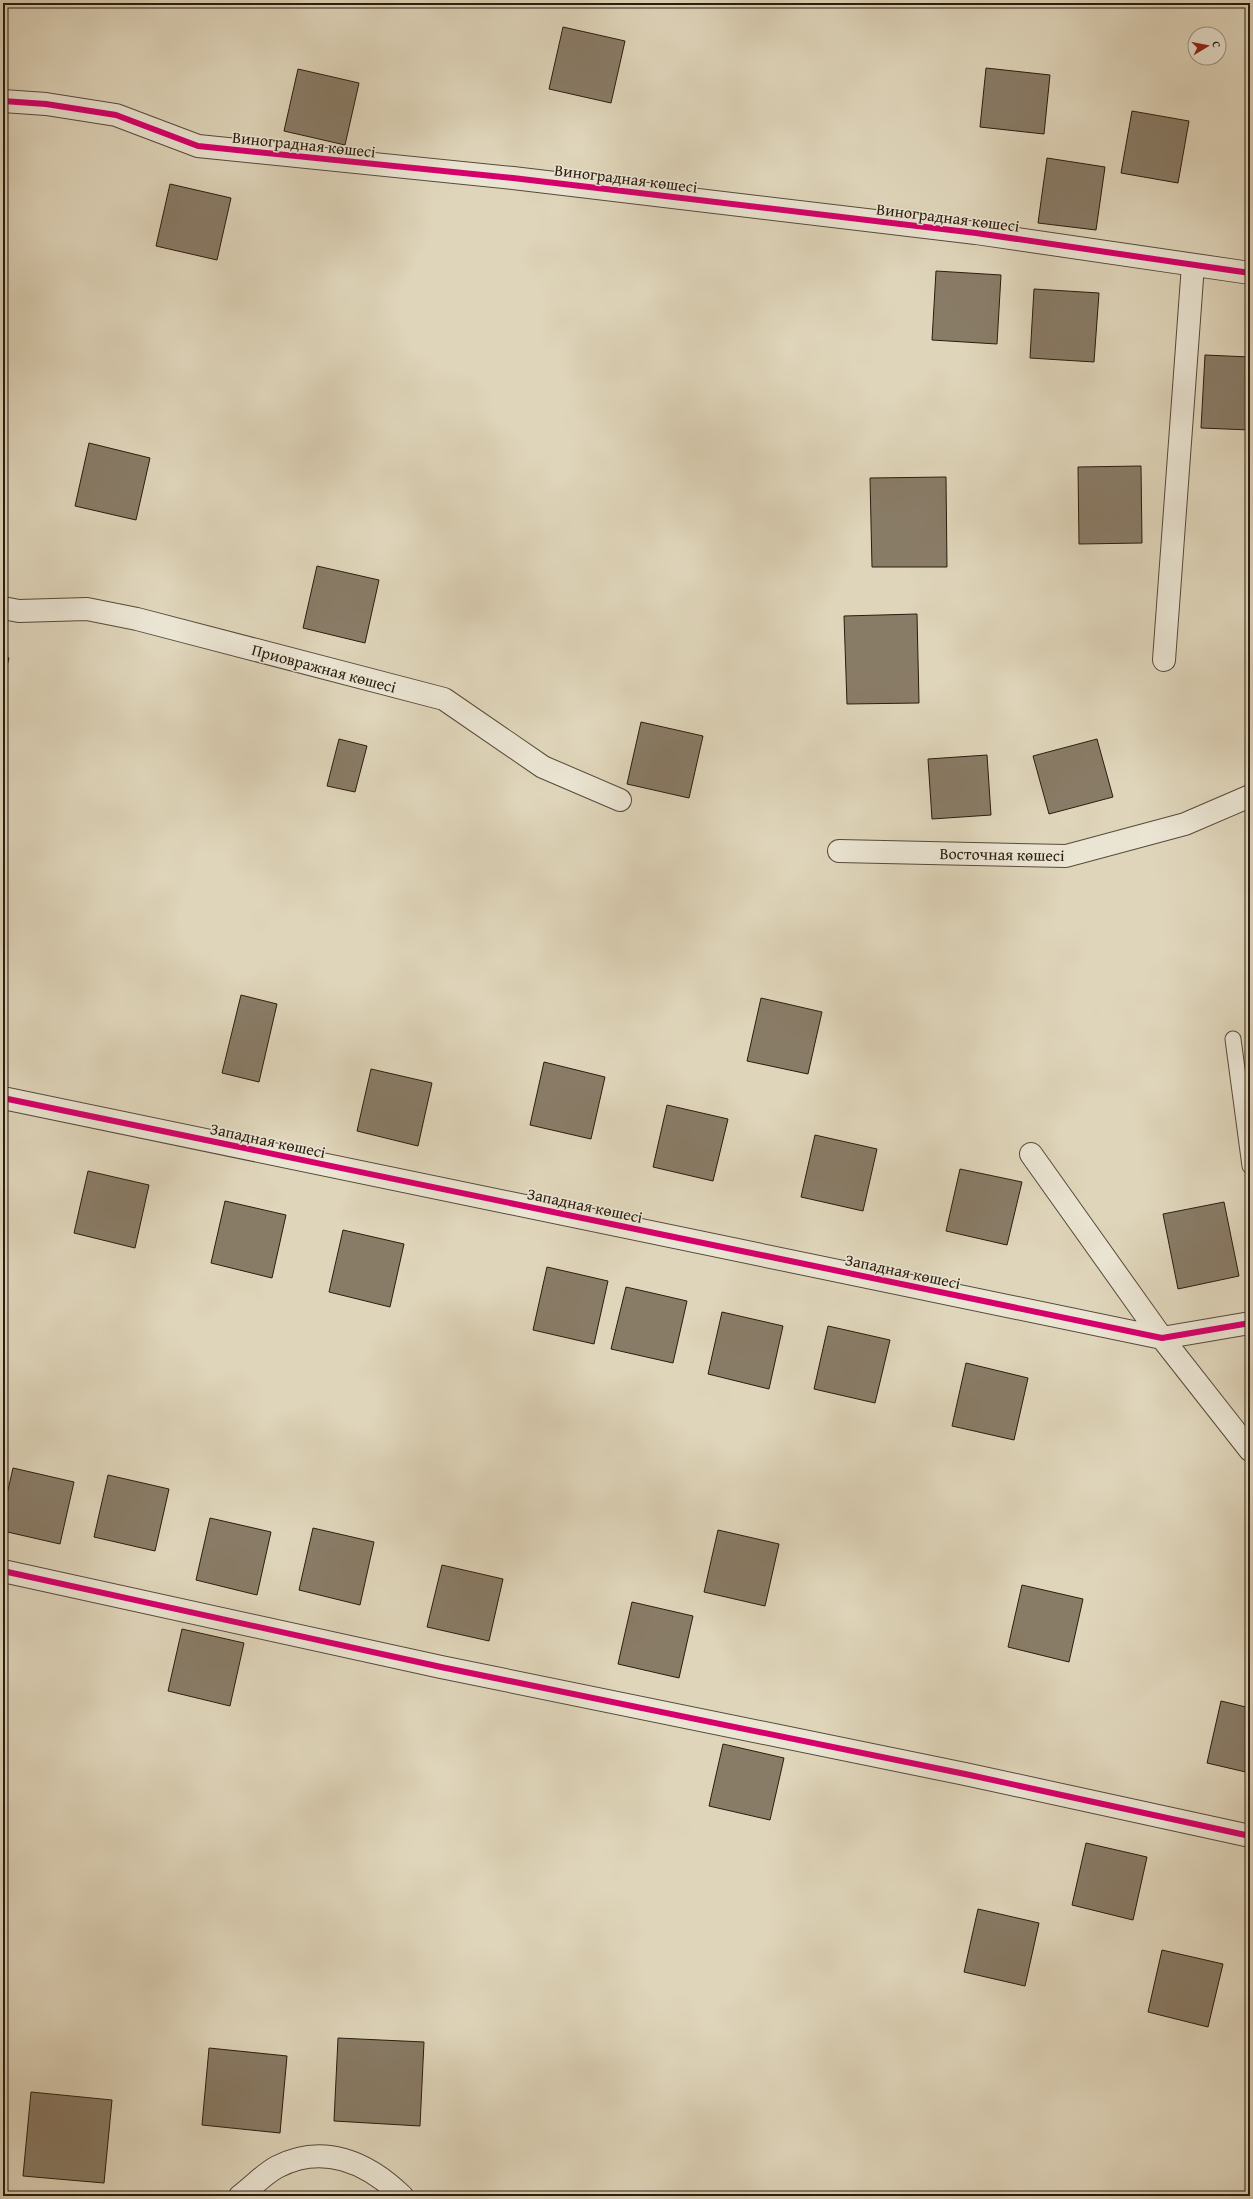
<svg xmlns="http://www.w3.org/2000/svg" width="1253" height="2199" font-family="'Gentium Book Plus',serif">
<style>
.building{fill:#897c67;stroke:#2b1c0e}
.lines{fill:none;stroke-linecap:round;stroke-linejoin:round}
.lane-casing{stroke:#584a39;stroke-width:17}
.street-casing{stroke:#584a39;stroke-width:24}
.lane{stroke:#eae4d2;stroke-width:15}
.street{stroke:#eae4d2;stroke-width:22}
.cycleway-casing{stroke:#eae4d2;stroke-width:8}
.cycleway{stroke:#d6006c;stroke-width:6}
.labels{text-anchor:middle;stroke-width:3;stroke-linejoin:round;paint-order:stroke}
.street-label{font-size:16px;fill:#2b1c0e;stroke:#eae4d2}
</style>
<rect width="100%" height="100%" fill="#dfd5ba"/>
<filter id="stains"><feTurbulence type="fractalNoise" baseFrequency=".005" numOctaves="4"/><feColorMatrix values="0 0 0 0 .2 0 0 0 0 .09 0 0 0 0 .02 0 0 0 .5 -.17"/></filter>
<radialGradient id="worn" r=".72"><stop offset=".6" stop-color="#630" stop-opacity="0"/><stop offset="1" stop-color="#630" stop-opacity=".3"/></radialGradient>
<path class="building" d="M563 27 625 41 611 103 549 89Z
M986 68 1050 75 1044 134 980 127Z
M298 69 359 83 345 145 284 131Z
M1132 111 1189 121 1178 183 1121 173Z
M1047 158 1105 167 1096 230 1038 223Z
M170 184 231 198 217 260 156 246Z
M936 271 1001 275 997 344 932 340Z
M1034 289 1099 293 1094 362 1030 358Z
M1205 355 1250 357V430L1201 428Z
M89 443 150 458 136 520 75 506Z
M1141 466 1142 543 1079 544 1078 467Z
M946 477 947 567H872L870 478Z
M317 566 379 580 365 643 303 628Z
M917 614 919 703 847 704 844 616Z
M3 656 9 658 3 682Z
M641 722 703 736 689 798 627 784Z
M339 739 367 746 355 792 327 786Z
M1097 739 1113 797 1049 814 1033 756Z
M987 755 991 815 932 819 928 759Z
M241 995 277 1004 259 1082 222 1073Z
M761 998 822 1012 808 1074 747 1061Z
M544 1062 605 1077 591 1139 530 1125Z
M371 1069 432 1083 418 1146 357 1131Z
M667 1105 728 1119 713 1181 653 1167Z
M815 1135 877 1149 863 1211 801 1197Z
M960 1169 1022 1182 1007 1245 946 1231Z
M88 1171 149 1185 135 1248 74 1233Z
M225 1201 286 1215 272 1278 211 1263Z
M1224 1202 1239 1276 1178 1289 1163 1214Z
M343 1230 404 1244 390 1307 329 1292Z
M547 1267 608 1281 594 1344 533 1330Z
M626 1287 687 1301 673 1363 611 1349Z
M722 1312 783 1326 769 1389 708 1374Z
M828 1326 890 1340 875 1403 814 1389Z
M966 1363 1028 1378 1014 1440 952 1426Z
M13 1468 74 1482 60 1544 3 1531V1512Z
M108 1475 169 1489 155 1551 94 1537Z
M210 1518 271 1532 257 1595 196 1580Z
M313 1528 374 1542 360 1605 299 1590Z
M718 1530 779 1544 765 1606 704 1592Z
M442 1565 503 1579 489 1641 427 1627Z
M1022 1585 1083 1599 1069 1662 1008 1647Z
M632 1602 693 1616 679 1678 618 1664Z
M182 1629 244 1643 230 1706 168 1691Z
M1221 1701 1250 1708V1773L1207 1763Z
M723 1744 784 1758 770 1820 709 1806Z
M1086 1843 1147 1857 1133 1920 1072 1905Z
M978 1909 1039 1923 1025 1986 964 1972Z
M1162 1950 1223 1964 1208 2027 1148 2012Z
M338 2038 424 2042 420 2126 334 2121Z
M209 2048 287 2056 280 2133 202 2125Z
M31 2092 112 2100 104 2183 23 2176Z"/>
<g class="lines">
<g class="lane-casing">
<path id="lane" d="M1233 1039 1250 1166"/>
</g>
<g class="street-casing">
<path id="street" d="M3 101 46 104 116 115 198 146 513 178 976 233 1250 273
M3 608 19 611 87 609 137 619 444 699 543 767 620 800
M1164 660 1193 265
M839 851 1066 856 1185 824 1250 796
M3 1098 1162 1338 1250 1323
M1031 1154 1162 1338 1250 1450
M3 1571 441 1667 965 1774 1250 1836
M240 2196C252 2187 264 2174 277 2167 323 2143 367 2162 402 2196"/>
</g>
<use href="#lane" class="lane"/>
<use href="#street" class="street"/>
<g class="cycleway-casing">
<path id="cycleway" d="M3 101 46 104 116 115 198 146 513 178 976 233 1250 273
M3 1098 1162 1338 1250 1323
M3 1571 441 1667 965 1774 1250 1836"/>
</g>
<use href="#cycleway" class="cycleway"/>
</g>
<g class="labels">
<g class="street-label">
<text transform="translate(304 144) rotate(6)" y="6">Виноградная көшесі</text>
<text transform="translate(626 178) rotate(7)" y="6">Виноградная көшесі</text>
<text transform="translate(948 217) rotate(7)" y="6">Виноградная көшесі</text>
<text transform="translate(324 668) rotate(15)" y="6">Приовражная көшесі</text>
<text transform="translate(1002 854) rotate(1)" y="6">Восточная көшесі</text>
<text transform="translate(268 1140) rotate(12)" y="6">Западная көшесі</text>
<text transform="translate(585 1205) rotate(12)" y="6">Западная көшесі</text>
<text transform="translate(903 1271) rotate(12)" y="6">Западная көшесі</text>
</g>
</g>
<rect width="1253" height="2199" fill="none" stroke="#dfd5ba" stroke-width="16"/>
<rect x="4" y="4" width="1245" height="2191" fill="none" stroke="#2b1c0e" stroke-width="2"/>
<rect x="8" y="8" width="1237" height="2183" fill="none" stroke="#2b1c0e"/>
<g transform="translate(1207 46) rotate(80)"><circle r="19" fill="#eae4d2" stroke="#9e9484"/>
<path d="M0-3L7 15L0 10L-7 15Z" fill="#8f2418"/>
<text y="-6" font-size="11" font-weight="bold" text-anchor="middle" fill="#2b1c0e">С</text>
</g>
<rect width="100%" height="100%" filter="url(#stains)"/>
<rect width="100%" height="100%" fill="url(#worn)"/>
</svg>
